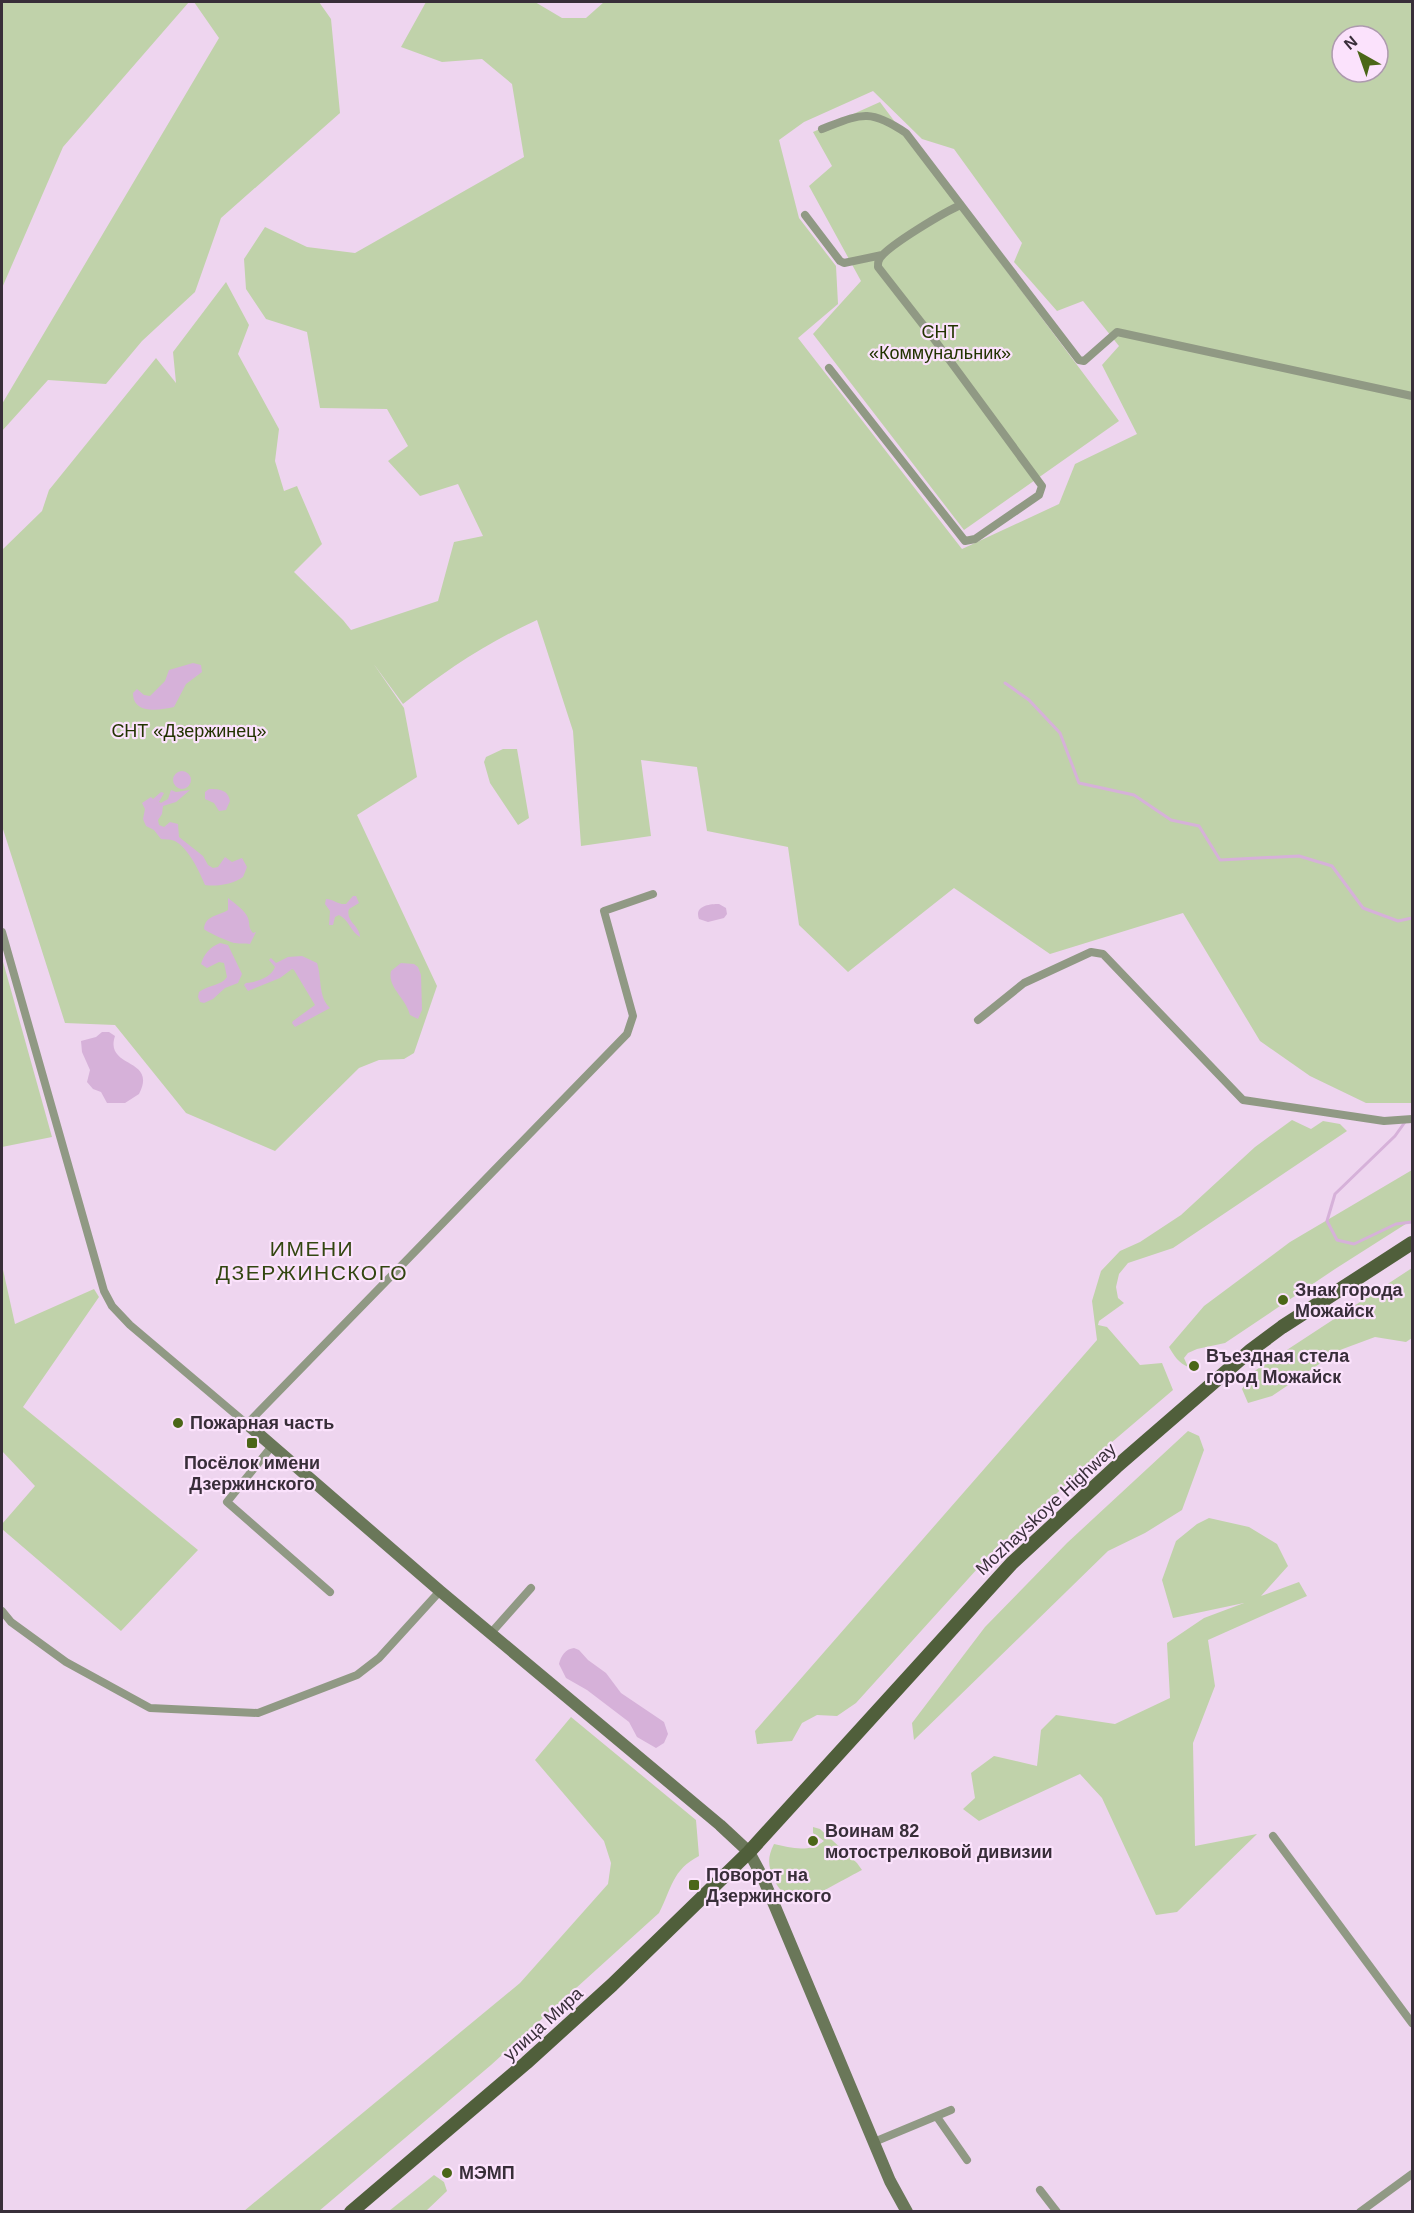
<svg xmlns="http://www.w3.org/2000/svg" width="1414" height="2213" font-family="Helvetica,sans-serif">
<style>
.green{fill:#c0d2aa;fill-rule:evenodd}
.water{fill:#d6b1d9}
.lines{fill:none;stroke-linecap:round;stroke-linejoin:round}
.stream{stroke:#d6b1d9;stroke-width:3}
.street{stroke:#909984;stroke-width:8}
.secondary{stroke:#6a7759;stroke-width:12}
.primary{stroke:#505f3b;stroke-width:14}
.poi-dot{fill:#4b6618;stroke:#fbe2fc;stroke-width:2}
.labels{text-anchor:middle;stroke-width:4.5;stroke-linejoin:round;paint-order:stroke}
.park-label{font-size:18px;fill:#230;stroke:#fbe2fc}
.poi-label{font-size:18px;font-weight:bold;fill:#382e39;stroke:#fbe2fc;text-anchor:start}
.street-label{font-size:18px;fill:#382e39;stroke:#fbe2fc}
.quarter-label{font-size:21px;letter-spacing:1.5px;fill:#334611;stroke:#fbe2fc}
</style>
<rect width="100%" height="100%" fill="#eed5ef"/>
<path class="green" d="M2 2H189L63 147 2 288Z
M194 2H319L331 19 340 113 221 218 195 292 142 341 106 384 48 380 2 431V404L219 38Z
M426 2H535L562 18H586L604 2H1412V1103H1366L1310 1076 1260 1041 1183 913 1050 954 954 888 848 972 799 925 788 847 707 831 697 767 641 760 651 836 581 846 573 731 537 620C488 642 445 671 403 704L373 663 404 708 417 777 357 815 437 986 414 1053 404 1059 379 1060 359 1068 275 1151 186 1113 115 1025 65 1023 2 826V550L42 511 49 490 156 358 176 383 173 352 226 282 249 325 238 354 279 429 275 461 284 491 297 486 322 544 294 572 343 620 351 630 438 601 454 542 483 536 458 484 420 496 388 461 408 446 387 409 320 408 307 332 266 319 246 289 244 259 265 227 307 247 355 253 524 157 512 84 482 59 442 62 401 47ZM1342 36H1378V72H1342ZM873 91 922 139 954 149 1022 243 1014 262 1057 311 1083 301 1119 346 1102 365 1137 434 1075 464 1059 504 962 549 798 338 838 304 836 266 799 218 779 140 804 122Z
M880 102 1119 421 964 530 813 334 861 281 809 186 832 166 813 132Z
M503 749H517L529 818 518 825 490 783 484 762 486 757Z
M2 958 52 1137 2 1147Z
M1292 1120 1311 1129 1323 1121 1340 1124 1347 1131 1173 1248 1128 1263 1119 1274 1116 1287 1118 1298 1124 1303 1099 1321 1098 1325 1107 1327 1140 1365 1162 1363 1173 1390 1112 1442 987 1558 856 1703 837 1716 817 1715 802 1723 792 1741 757 1744 755 1731 1097 1340 1092 1301 1101 1271 1120 1251 1140 1242 1181 1215 1255 1147Z
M1412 1170V1220L1335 1269 1225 1343 1197 1349 1188 1353 1184 1358 1188 1367C1179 1363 1174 1356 1169 1347L1204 1306 1290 1242Z
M2 1265 15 1324 94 1289 99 1297 23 1407 198 1550 121 1631 2 1529V1524L35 1486 2 1451Z
M1412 1268V1338L1406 1342 1375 1337 1340 1350 1272 1396 1248 1403 1242 1389 1253 1372Z
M1188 1431 1199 1436 1204 1450 1182 1510 1145 1533 1108 1551 914 1740 912 1723 985 1627 1067 1543Z
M1209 1518 1249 1527 1277 1544 1288 1566 1261 1596 1299 1582 1307 1596 1208 1640 1215 1686 1193 1743 1195 1846 1257 1834 1177 1912 1156 1915 1102 1798 1080 1774 979 1821 963 1809 975 1798 971 1773 994 1756 1037 1766 1041 1730 1056 1715 1115 1724 1170 1698 1167 1643 1204 1618 1244 1603 1173 1618 1162 1580 1176 1541 1197 1524Z
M571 1717 696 1820 699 1856C672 1870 672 1888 659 1913L491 2065 319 2211H244L520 1983 608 1884 611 1863 604 1841 535 1760Z
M813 1827 820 1829 857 1863 862 1870C850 1876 812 1898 803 1900 790 1901 778 1890 774 1879 768 1866 767 1858 774 1844 791 1848 809 1853 824 1841L813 1833Z
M434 2175 444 2182 447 2191 426 2211H389Z"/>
<path class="water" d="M193 663 201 665 202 672 186 684 174 707C160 710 133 715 133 693L137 689 144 695 150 696 165 681 169 670Z
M173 780a9 9 0 1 1 18 0a9 9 0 1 1-18 0Z
M209 789C220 789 228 790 230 801L226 810 219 811 214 803 205 799V792Z
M171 790 176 792 190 790 176 802 163 806 162 814 158 820 159 825 164 827 170 822 178 824 179 837 203 856 208 865 213 868 218 867 225 857 232 862 242 858 247 867 243 877C233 884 217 887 205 885 199 871 189 849 175 841 171 839 166 840 161 839L154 830 146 826 143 819 145 809 142 803 151 797 153 799 161 792 164 793 159 802 161 803 168 799Z
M353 896H356L359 903 349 909C345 921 360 926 360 937 351 932 349 920 339 915L335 917 333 925H329L330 911 325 904 326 899C333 899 338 905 346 904Z
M228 898C234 903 245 910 248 918 250 924 248 927 253 933L256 932 250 944C245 943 240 944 235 943 231 943 207 932 204 929 205 915 219 916 228 910Z
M719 904 726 908 727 914 724 918 708 922 699 919C694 906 709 904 719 904Z
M220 943 228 945 242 974 238 983 225 988 213 999 204 1003 200 1002 198 997 199 992C208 985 221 986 227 977L224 963 219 962 207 968 201 964C204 954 210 947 220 943Z
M302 956 317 963C322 978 318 997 330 1008L295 1027 292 1023 293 1021 315 1005 294 970 292 969 280 978 248 991 244 985 246 983C256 982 271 978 275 967L269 960 271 958 276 963 288 957Z
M401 963 414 964 418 967 421 975 422 1010 418 1019 410 1015C406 998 387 987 391 971Z
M102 1032H109L115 1036C104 1069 158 1057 139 1094L125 1103H107L101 1092 93 1089 87 1082 90 1070 82 1052 81 1041 96 1037Z
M574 1648 579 1650 588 1660 606 1673 621 1693 664 1722 668 1734 664 1743 656 1748 637 1737 629 1722 587 1690 566 1678 559 1664C561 1656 565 1649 574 1648Z"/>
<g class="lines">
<path class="stream" d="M1005 683 1029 700 1060 733 1079 783 1134 795 1171 820 1199 826 1220 860 1299 856 1332 866 1363 908 1398 921 1412 918
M1405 1122 1395 1136 1335 1194 1327 1221 1337 1240 1354 1244 1396 1224 1412 1222"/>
<path class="street" d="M822 129C861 114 869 108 906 133L1079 360 1084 361 1117 332 1412 396
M805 215 840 261 844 263 882 255
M829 368 965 541 975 539 1039 495 1042 486 931 335 878 267C878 262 878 262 880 258 889 245 946 211 961 205
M2 932 104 1291 112 1306 130 1325 247 1424 627 1034 633 1016 604 911 653 894
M978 1020 1024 983 1091 952 1103 954 1243 1100 1384 1121 1412 1119
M272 1446 227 1502 330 1592
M2 1611 11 1622 66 1662 150 1708 258 1713 357 1675 379 1658 440 1591
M491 1633 531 1588
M1273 1836 1412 2023
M937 2117 967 2160
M874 2142 951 2110
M1040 2190 1057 2212
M1360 2212 1412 2174"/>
<path class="secondary" d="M247 1424 440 1591 720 1825 749 1852 763 1878 890 2181 907 2212"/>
<path class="primary" d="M351 2212 526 2063 612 1985 749 1852 1012 1563 1116 1467 1251 1350 1282 1327 1412 1243"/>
</g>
<g class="poi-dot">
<circle cx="1283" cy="1300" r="6"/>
<circle cx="1194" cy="1366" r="6"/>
<circle cx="178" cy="1423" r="6"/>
<rect x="246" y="1437" width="12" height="12" rx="3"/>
<circle cx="813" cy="1841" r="6"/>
<rect x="688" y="1879" width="12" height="12" rx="3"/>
<circle cx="447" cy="2173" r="6"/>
</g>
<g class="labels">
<g class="park-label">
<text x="940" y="338">СНТ<tspan x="940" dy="21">«Коммунальник»</tspan></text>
<text x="189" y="737">СНТ «Дзержинец»</text>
</g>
<g class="poi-label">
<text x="1295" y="1296">Знак города<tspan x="1295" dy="21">Можайск</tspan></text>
<text x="1206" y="1362">Въездная стела<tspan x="1206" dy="21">город Можайск</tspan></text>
<text x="190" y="1429">Пожарная часть</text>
<text x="252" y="1469" text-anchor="middle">Посёлок имени<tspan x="252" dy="21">Дзержинского</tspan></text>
<text x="825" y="1837">Воинам 82<tspan x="825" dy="21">мотострелковой дивизии</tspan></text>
<text x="706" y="1881">Поворот на<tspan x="706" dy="21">Дзержинского</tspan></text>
<text x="459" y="2179">МЭМП</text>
</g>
<g class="street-label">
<text transform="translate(1046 1509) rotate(-43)" y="6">Mozhayskoye Highway</text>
<text transform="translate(543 2024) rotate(-42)" y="6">улица Мира</text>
</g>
<g class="quarter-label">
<text x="312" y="1256">ИМЕНИ<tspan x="312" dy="24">ДЗЕРЖИНСКОГО</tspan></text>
</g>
</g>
<rect width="1414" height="2213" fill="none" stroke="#382e39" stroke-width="6"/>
<g transform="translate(1360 54) rotate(320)"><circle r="28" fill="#fbe2fc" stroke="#ad9aae" stroke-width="1.5"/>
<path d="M0-4.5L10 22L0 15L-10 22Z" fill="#4b6618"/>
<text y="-9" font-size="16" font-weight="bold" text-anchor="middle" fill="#382e39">N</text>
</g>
</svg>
